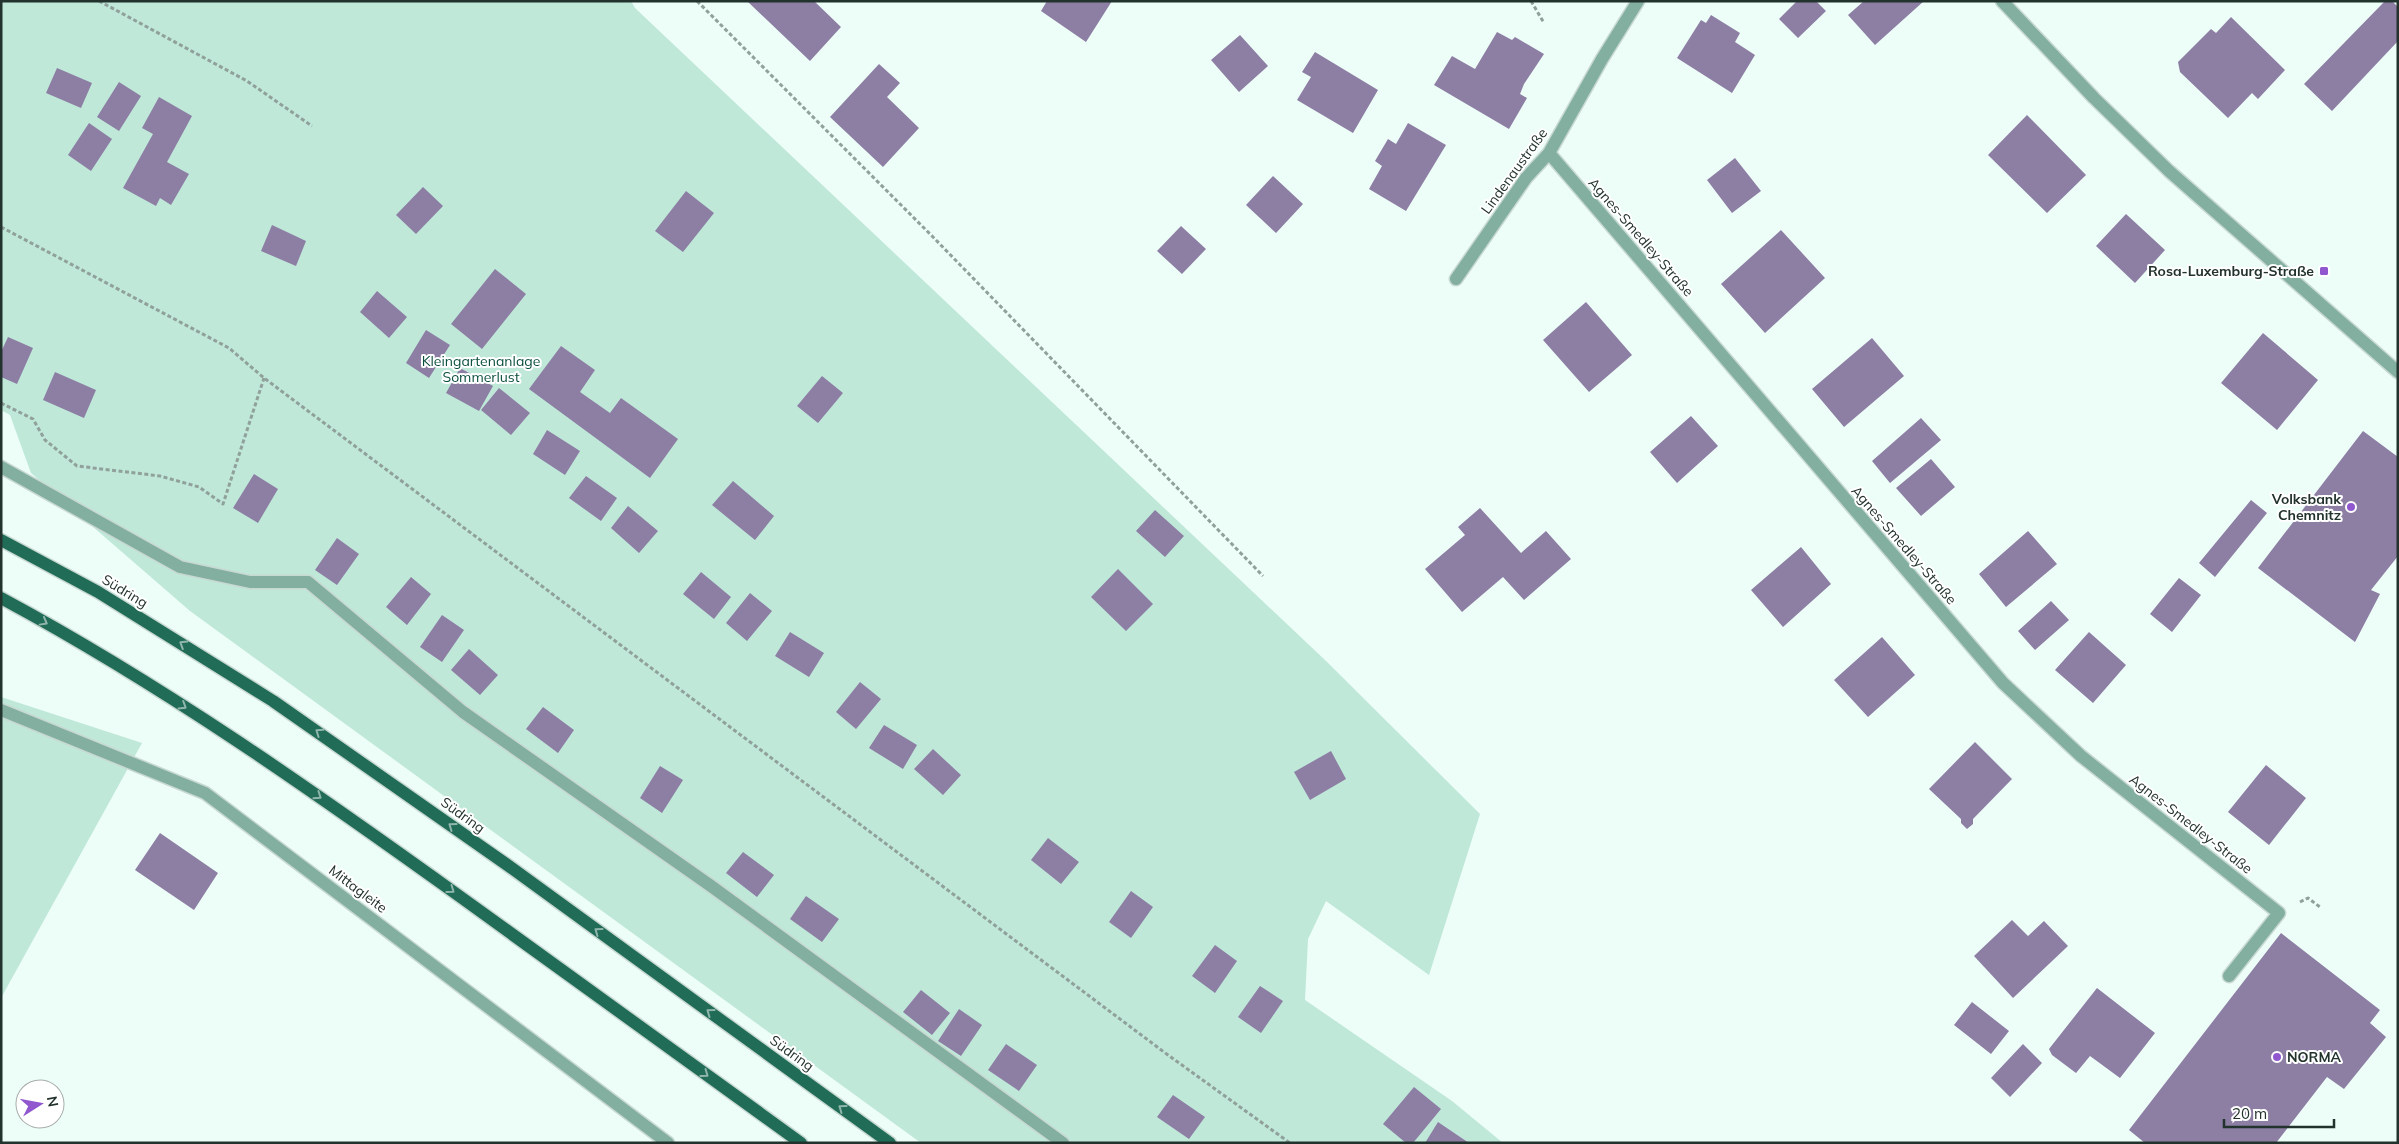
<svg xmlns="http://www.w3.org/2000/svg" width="2399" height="1144" font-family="Mulish,sans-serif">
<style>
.green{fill:#bfe8d9}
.building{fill:#8d7ea4}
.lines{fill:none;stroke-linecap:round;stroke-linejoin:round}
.minor-casing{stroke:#c8d8d2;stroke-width:15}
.major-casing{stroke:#c8d8d2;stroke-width:15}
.path{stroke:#90a09a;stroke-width:3;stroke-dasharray:4 2.5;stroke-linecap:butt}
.minor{stroke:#82af9f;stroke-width:12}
.major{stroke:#206c57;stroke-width:12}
.oneway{stroke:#90b6ab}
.poi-dot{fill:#9057ce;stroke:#fff;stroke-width:2}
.labels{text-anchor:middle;stroke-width:4;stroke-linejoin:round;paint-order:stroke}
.street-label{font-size:14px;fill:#22322c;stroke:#fff}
.poi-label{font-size:14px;font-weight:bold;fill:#22322c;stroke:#fff;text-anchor:end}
.park-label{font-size:14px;fill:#0a4f3e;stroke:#fff}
</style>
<rect width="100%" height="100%" fill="#edfdf7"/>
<path class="green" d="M1 1H631L635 8 1326 661 1480 814 1429 975 1326 901 1308 939 1305 1000 1452 1101 1503 1143H921L190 611 31 473 10 415 1 410Z
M1 697 142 743 1 998Z"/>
<path class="building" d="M747 1H814L841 27 810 61Z
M1047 1H1112L1086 42 1041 11Z
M1797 1H1816L1826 11 1798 38 1779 19Z
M1864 1H1924L1875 45 1848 15Z
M2385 1H2392L2398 7V41L2332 111 2304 84Z
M1711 15 1740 33 1735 42 1755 55 1732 93 1677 58 1701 20 1706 23Z
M2231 17 2285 70 2258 99 2252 93 2228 118 2180 72 2178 62 2211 29 2216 33Z
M1497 32 1512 40 1515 37 1544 54 1524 84 1520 94 1527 98 1509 129 1434 85 1452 56 1475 69Z
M1240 35 1268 66 1239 92 1211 60Z
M1315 52 1378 90 1353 133 1297 100 1311 77 1302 72Z
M879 64 900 83 887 97 919 128 883 167 830 117Z
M57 68 92 83 81 108 46 93Z
M119 82 141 96 119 131 97 117Z
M159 97 192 116 167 162 189 174 171 205 160 198 156 206 123 188 153 134 142 128Z
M2027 115 2086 175 2047 213 1988 155Z
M89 123 112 139 91 171 68 155Z
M1408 123 1446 145 1406 211 1369 189 1382 166 1375 161 1388 139 1396 144Z
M1735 158 1761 191 1732 213 1707 180Z
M1273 176 1303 204 1276 233 1246 205Z
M423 187 443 206 416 234 396 215Z
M686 191 714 213 683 252 655 231Z
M2126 214 2165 250 2135 283 2096 246Z
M272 225 306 241 296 266 261 251Z
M1181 226 1206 249 1182 274 1157 251Z
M1781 230 1825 278 1765 333 1721 284Z
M495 269 526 294 482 349 451 324Z
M377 291 407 317 389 338 360 312Z
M1586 302 1632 355 1589 392 1543 340Z
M426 330 450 345 429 378 406 363Z
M2263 333 2318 380 2277 430 2221 383Z
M8 337 33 348 17 384 1 377V352Z
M1872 338 1904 376 1844 427 1812 389Z
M561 346 595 370 580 392 610 413 621 398 678 439 650 478 529 389Z
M460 368 493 386 479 411 446 393Z
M55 372 96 390 84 418 43 400Z
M822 376 843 393 818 423 797 406Z
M499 388 530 413 511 435 481 410Z
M1691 416 1718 446 1677 483 1650 452Z
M1921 418 1941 440 1890 483 1872 461Z
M547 430 580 451 565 475 533 454Z
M2363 431 2398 457V556L2371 590 2380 594 2355 642 2258 568Z
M1931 459 1955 487 1921 516 1896 488Z
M254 474 278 489 258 523 233 508Z
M586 476 617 498 601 521 569 498Z
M733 481 774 516 755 540 712 505Z
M2251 500 2267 513 2215 577 2199 563Z
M628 506 658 531 639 553 611 528Z
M1480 508 1521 553 1546 531 1571 559 1524 600 1503 577 1462 612 1425 569 1465 535 1458 527Z
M1155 510 1184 536 1165 557 1136 531Z
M2028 531 2057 564 2006 607 1979 574Z
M337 538 359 554 337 585 315 570Z
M1801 547 1831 584 1783 627 1751 590Z
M1118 569 1153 604 1126 631 1091 597Z
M701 572 731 597 714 619 683 594Z
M411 577 431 594 407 625 386 607Z
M2179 578 2201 595 2172 632 2150 614Z
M750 593 772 611 747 641 726 623Z
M2051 601 2069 620 2035 650 2018 631Z
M442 615 464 630 442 662 420 647Z
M790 632 824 653 809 677 775 656Z
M2089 632 2126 665 2093 703 2055 670Z
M1882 637 1915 675 1868 717 1834 680Z
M469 649 498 675 480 695 451 670Z
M860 682 881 699 856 729 836 712Z
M543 707 574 730 558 753 526 729Z
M884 725 917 745 903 769 869 748Z
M1975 742 2012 779 1973 819V824L1967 829 1961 823V819L1929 789Z
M933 749 961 775 943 795 914 769Z
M1331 751 1346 779 1310 800 1294 772Z
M2266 765 2306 798 2269 845 2228 812Z
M660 766 683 780 662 813 640 798Z
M160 833 218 873 194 910 135 870Z
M1048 838 1079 862 1061 884 1031 860Z
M743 852 774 875 757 897 726 873Z
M1131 891 1153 907 1131 938 1109 922Z
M806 896 839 919 822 942 790 919Z
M2012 920 2028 936 2044 921 2068 946 2013 998 1974 956Z
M2281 933 2380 1010 2370 1023 2386 1037 2344 1089 2327 1077 2276 1143H2145L2129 1130Z
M1215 945 1237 961 1215 993 1192 976Z
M1260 986 1283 1001 1261 1033 1238 1017Z
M2097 988 2155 1033 2120 1078 2090 1056 2076 1073 2052 1055 2049 1049Z
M921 990 950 1013 932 1035 903 1012Z
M1972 1002 2009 1031 1991 1054 1954 1025Z
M959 1009 982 1025 961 1056 938 1041Z
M1006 1044 1037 1065 1019 1091 988 1070Z
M2023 1044 2042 1063 2010 1097 1991 1078Z
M1414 1087 1441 1109 1413 1143H1406L1383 1124Z
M1173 1095 1205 1117 1189 1139 1157 1117Z
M1438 1122 1469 1143H1425Z"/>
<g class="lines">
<g class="minor-casing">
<path id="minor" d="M2002 1 2094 98 2169 171 2398 372
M1549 153 2003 683 2081 756 2279 913 2229 976
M1456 279 1526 178 1549 153 1602 59 1638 1
M1 467 180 567 250 582H308L463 712 711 886 1063 1143
M1 710 205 793 668 1143"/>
</g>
<g class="major-casing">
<path id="major" d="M1 540 98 592 273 701 506 864 890 1143
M1 598C163 685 313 791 462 898 575 980 688 1062 801 1143"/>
</g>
<path class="path" d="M99 1 247 81 312 126
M697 1 933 237 1263 576
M1531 1 1544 23
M1 227 229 348 264 378 1168 1055 1290 1143
M1 403 33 419 45 440 77 466 160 476 199 487 223 504 264 378
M2300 902 2308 898 2320 907"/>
<use href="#minor" class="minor"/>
<use href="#major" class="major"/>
</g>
<defs><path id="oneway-chevron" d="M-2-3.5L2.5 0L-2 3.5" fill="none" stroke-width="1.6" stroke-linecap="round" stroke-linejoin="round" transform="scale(1.25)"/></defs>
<g class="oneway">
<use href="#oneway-chevron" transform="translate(44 622) rotate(29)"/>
<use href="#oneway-chevron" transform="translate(183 644) rotate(-148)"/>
<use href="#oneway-chevron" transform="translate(183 706) rotate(32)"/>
<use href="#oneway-chevron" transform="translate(319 732) rotate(-145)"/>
<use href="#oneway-chevron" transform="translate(318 796) rotate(35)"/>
<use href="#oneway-chevron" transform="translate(452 826) rotate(-144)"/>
<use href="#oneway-chevron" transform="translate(451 890) rotate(36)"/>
<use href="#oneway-chevron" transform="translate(598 931) rotate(-144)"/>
<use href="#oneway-chevron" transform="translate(710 1012) rotate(-144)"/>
<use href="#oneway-chevron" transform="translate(705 1074) rotate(36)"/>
<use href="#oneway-chevron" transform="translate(842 1108) rotate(-144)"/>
</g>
<g class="poi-dot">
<rect x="2319" y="266" width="10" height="10" rx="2.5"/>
<circle cx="2351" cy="507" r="5"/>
<circle cx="2277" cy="1057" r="5"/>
</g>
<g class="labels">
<g class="street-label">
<text transform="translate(1514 171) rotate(-54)" y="5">Lindenaustraße</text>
<text transform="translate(1641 237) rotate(49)" y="5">Agnes-Smedley-Straße</text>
<text transform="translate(1904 545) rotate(49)" y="5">Agnes-Smedley-Straße</text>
<text transform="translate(125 591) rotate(31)" y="5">Südring</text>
<text transform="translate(463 815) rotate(36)" y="5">Südring</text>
<text transform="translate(2191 824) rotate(38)" y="5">Agnes-Smedley-Straße</text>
<text transform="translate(358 889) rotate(37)" y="5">Mittagleite</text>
<text transform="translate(792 1053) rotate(36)" y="5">Südring</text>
</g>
<g class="poi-label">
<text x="2314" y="276">Rosa-Luxemburg-Straße</text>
<text x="2341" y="504">Volksbank<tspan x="2341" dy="16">Chemnitz</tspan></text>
<text x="2287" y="1062" text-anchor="start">NORMA</text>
</g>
<g class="park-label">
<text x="481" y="366">Kleingartenanlage<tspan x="481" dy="16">Sommerlust</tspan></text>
</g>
</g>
<rect width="2399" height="1144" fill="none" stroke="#22322c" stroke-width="5"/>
<g transform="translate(40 1104) rotate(79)"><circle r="24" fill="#ffffff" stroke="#a7adab"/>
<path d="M0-4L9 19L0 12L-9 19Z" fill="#9057ce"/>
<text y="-8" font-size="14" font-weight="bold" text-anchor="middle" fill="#22322c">N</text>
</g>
<path d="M2224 1119v8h110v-8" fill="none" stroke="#22322c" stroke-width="2.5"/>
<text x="2232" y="1119" font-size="15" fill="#22322c" stroke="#ffffff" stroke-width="4" paint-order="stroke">20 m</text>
</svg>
